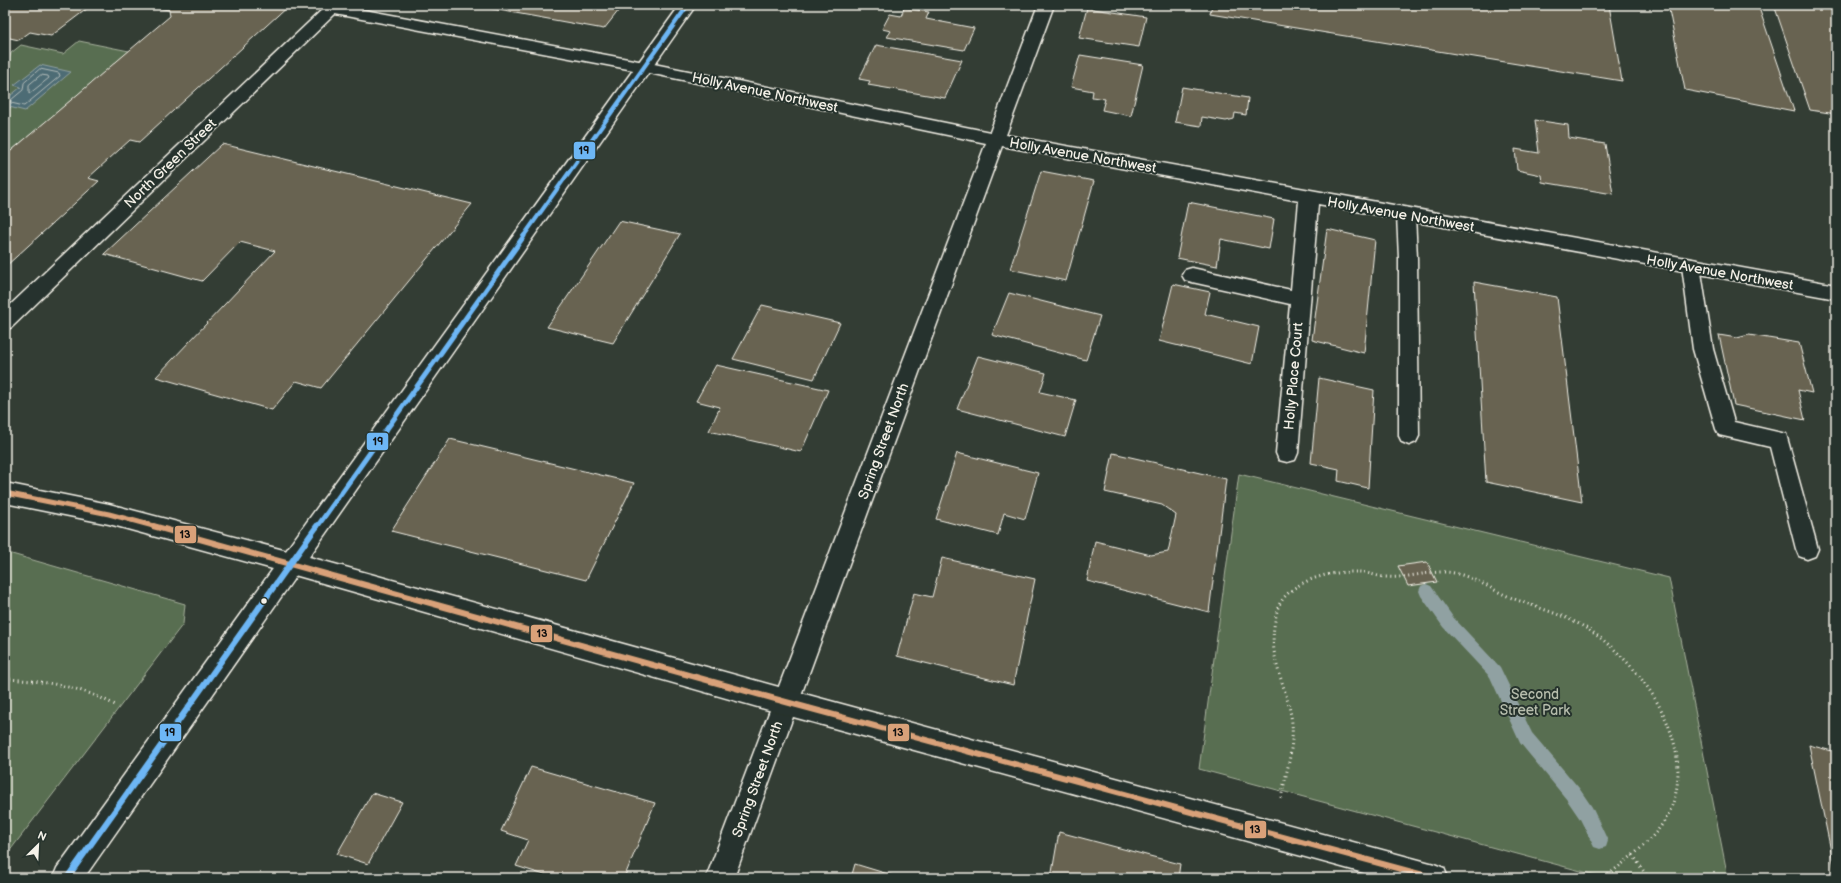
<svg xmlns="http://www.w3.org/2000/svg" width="1841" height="883" font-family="'Balsamiq Sans',sans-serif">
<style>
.green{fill:#596e51;stroke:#a6b09c}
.water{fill:#4e6c74;stroke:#90a1a2}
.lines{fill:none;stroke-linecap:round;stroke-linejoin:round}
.shore{stroke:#b2bcba;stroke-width:1}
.stream{fill:#90a1a2;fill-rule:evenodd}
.building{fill:#676451;stroke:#f4f1e8}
.service-casing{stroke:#f4f1e8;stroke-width:3}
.minor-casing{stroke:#f4f1e8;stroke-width:3}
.secondary-casing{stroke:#f4f1e8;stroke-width:3}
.primary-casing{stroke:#f4f1e8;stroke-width:3}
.path{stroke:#f4f1e8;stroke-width:3;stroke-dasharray:1 3.5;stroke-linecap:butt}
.service{fill:#26332d;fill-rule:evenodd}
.minor{fill:#26332d;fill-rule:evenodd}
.secondary{fill:#26332d;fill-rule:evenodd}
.primary{fill:#26332d;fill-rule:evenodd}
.bus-1-far1-casing{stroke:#26332d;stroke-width:8}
.bus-1-casing{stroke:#26332d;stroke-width:9}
.bus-2-far2-casing{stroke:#26332d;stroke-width:6}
.bus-2-far1-casing{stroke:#26332d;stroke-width:8}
.bus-2-casing{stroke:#26332d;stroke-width:9}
.bus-1-far1{stroke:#d9a179;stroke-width:5}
.bus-1{stroke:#d9a179;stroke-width:6}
.bus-2-far2{stroke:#6db6f5;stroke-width:4}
.bus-2-far1{stroke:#6db6f5;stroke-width:5}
.bus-2{stroke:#6db6f5;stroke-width:6}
.bus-dot{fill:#f4f1e8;stroke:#26332d;stroke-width:1.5}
.labels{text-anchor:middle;stroke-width:4;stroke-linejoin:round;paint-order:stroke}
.street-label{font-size:14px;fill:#f4f1e8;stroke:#26332d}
.park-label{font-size:14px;fill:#b6bdac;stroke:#26332d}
.line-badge{stroke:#26332d;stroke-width:1.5}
.pale-badge-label{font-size:11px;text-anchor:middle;font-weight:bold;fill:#111}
</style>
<rect width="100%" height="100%" fill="#333d34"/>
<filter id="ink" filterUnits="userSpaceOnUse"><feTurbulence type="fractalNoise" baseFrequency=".025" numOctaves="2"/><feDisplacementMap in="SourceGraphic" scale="8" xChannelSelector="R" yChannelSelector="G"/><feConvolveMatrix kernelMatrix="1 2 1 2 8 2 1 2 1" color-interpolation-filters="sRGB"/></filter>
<g filter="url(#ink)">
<path class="green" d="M79 41 129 51 5 156V73L11 53 21 45 63 54Z
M1239 474 1669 578 1728 878H1607L1199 769Z
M5 552 185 604 183 624 5 857Z"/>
<path class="water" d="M40 65 71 72 25 111 5 106V100L21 87 14 85Z"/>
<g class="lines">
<path class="shore" d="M40 69 59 73 60 76 24 106 11 103V100L23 90 24 83Z
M41 75 48 76 49 78 29 94V85Z"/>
<path class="stream" d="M1426 584 1431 586 1453 617 1500 667 1532 733 1579 788 1592 807 1608 841 1606 847 1600 849 1594 847 1580 819 1567 800 1520 743 1490 677 1443 627 1421 596 1419 591 1421 586Z"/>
</g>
<path class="building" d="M5 5H92L51 36 30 32 19 40 5 37Z
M137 5H289L139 142 130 140 88 178 99 181 5 267V156L170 16 169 10Z
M471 5H623L604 29Z
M1212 5H1609L1622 81 1210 14Z
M1668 5H1758L1794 111 1685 90Z
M1774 5H1836V114L1810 110Z
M904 8 929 12 926 19 974 28 964 50 887 37 891 31 882 29 890 14 901 16Z
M1087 8 1146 17 1139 47 1079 38Z
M876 45 962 60 945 98 868 85 870 81 859 79Z
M1080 55 1143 65 1131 116 1102 110 1105 99 1092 97 1093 91 1071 87Z
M1182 87 1248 98 1246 115 1235 113 1234 119 1226 121 1202 117 1201 126 1175 122Z
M1535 120 1568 125 1569 138 1605 144 1613 194 1542 182 1541 175 1517 170 1515 149 1539 153Z
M222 144 472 204 321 388 296 381 272 410 156 377 275 251 240 242 202 281 104 254Z
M1041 171 1094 181 1066 281 1010 269Z
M1188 202 1274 219 1269 249 1221 239 1217 266 1177 258Z
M619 221 680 234 613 343 547 327Z
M1327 229 1375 240 1364 353 1312 340Z
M1474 282 1557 297 1582 502 1486 482Z
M1173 284 1210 292 1205 314 1259 327 1252 364 1159 341Z
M1009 293 1100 316 1086 360 992 335Z
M762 305 840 323 814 379 733 359Z
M1719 335 1737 338 1749 335 1799 343 1812 393 1798 390 1805 420 1734 405Z
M978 356 1046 373 1040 392 1076 400 1065 437 957 409Z
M716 365 828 390 801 452 709 431 720 407 696 401Z
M1319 378 1374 390 1368 488 1338 481 1339 469 1311 463Z
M450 439 634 483 586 580 391 531Z
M957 453 1038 473 1025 519 1004 513 998 535 936 519Z
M1113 453 1226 479 1209 612 1087 581 1095 541 1151 555 1168 552 1176 515 1162 505 1105 492Z
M942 558 1035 579 1013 685 897 656 914 593 932 597Z
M1427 562 1437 582 1408 586 1398 566Z
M1809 745 1836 752V875Z
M531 767 655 803 624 878H554L516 866 528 840 501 831Z
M372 793 402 802 368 864 337 854Z
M1059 832 1180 864 1178 878H1051Z
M855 864 901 878H851Z"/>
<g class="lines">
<g class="service-casing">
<path id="service" d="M1406 209 1412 211 1415 215 1417 258 1419 436 1416 442 1409 445 1402 442 1399 436V258L1397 215 1400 211Z
M1691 259 1698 261 1700 266 1713 349 1734 422 1786 434 1818 549 1815 556 1807 559 1799 556 1796 549 1770 447 1719 435 1716 429 1693 349 1682 266 1684 261Z"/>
</g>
<g class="minor-casing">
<path id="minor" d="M327 5H344L343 6 644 62 990 132 1038 5H1054L1006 135 1836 285V299L1318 204 1298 453 1295 460 1287 462 1279 460 1276 453 1290 304 1192 282 1185 280 1182 275 1185 270 1192 268 1291 290 1299 201 1002 146 734 878H706L986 143 644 72 335 14 12 327 5 330V310Z"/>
</g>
<g class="secondary-casing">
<path id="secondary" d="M680 5H696L84 878H53L57 868Z"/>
</g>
<g class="primary-casing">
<path id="primary" d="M5 483 109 504 291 552 786 689 1434 864 1444 868 1448 878H1382L786 715 291 574 109 524 5 503Z"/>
</g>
<path class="path" d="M5 679C45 681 81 686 117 706
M1281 798C1286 774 1294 748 1292 723 1288 686 1267 660 1275 621 1276 616 1277 609 1279 605 1293 579 1332 571 1358 572 1368 572 1377 577 1387 577 1409 579 1432 569 1454 573 1474 577 1492 590 1512 598 1537 608 1563 614 1586 628 1641 662 1701 745 1669 813 1655 840 1627 860 1604 878
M1633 855 1648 878"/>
<use href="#service" class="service"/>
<use href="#minor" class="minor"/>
<use href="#secondary" class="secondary"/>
<use href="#primary" class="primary"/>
<g class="bus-1-far1-casing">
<path id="bus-1-far1" d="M5 493 109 514 157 527"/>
</g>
<g class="bus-1-casing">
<path id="bus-1" d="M153 526 786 702 1434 878"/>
</g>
<g class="bus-2-far2-casing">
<path id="bus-2-far2" d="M523 237 688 5"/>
</g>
<g class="bus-2-far1-casing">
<path id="bus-2-far1" d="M317 527 524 236"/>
</g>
<g class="bus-2-casing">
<path id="bus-2" d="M67 878 317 526"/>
</g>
<use href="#bus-1-far1" class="bus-1-far1"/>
<use href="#bus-1" class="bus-1"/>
<use href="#bus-2-far2" class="bus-2-far2"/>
<use href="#bus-2-far1" class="bus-2-far1"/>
<use href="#bus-2" class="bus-2"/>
</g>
</g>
<circle class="bus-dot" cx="264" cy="601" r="3.5"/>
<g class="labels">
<g class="street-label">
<text transform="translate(765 92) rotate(12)" y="5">Holly Avenue Northwest</text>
<text transform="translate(1083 155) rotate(10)" y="5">Holly Avenue Northwest</text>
<text transform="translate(170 163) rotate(-44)" y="5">North Green Street</text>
<text transform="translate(1401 214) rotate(10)" y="5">Holly Avenue Northwest</text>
<text transform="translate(1720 272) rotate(10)" y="5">Holly Avenue Northwest</text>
<text transform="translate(1293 376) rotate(-85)" y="5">Holly Place Court</text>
<text transform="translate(883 441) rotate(-70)" y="5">Spring Street North</text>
<text transform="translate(757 779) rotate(-70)" y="5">Spring Street North</text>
</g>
<g class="park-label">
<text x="1535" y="699">Second<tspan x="1535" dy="16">Street Park</tspan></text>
</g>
</g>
<g class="line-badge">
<rect x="573" y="141" width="23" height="19" rx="4" fill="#6db6f5"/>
<rect x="366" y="432" width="23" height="19" rx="4" fill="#6db6f5"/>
<rect x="174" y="525" width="23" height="19" rx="4" fill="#d9a179"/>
<rect x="530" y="624" width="23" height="19" rx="4" fill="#d9a179"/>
<rect x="159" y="723" width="23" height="19" rx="4" fill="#6db6f5"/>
<rect x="887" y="723" width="23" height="19" rx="4" fill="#d9a179"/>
<rect x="1244" y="820" width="23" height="19" rx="4" fill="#d9a179"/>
</g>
<g class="pale-badge-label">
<text x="584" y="154">19</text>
<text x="378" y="445">19</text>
<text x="185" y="538">13</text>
<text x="542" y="637">13</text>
<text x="170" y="736">19</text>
<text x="898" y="736">13</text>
<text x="1255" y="833">13</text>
</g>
<rect width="1841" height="883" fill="none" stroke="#26332d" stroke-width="20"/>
<rect x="10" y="10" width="1821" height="863" fill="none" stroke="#f4f1e8" stroke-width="1.5" filter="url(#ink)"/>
<g transform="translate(38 845) rotate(24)" stroke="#26332d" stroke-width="3" paint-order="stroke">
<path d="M0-3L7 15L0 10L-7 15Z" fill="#f4f1e8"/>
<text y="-6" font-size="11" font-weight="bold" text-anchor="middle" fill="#f4f1e8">N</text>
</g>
</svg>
